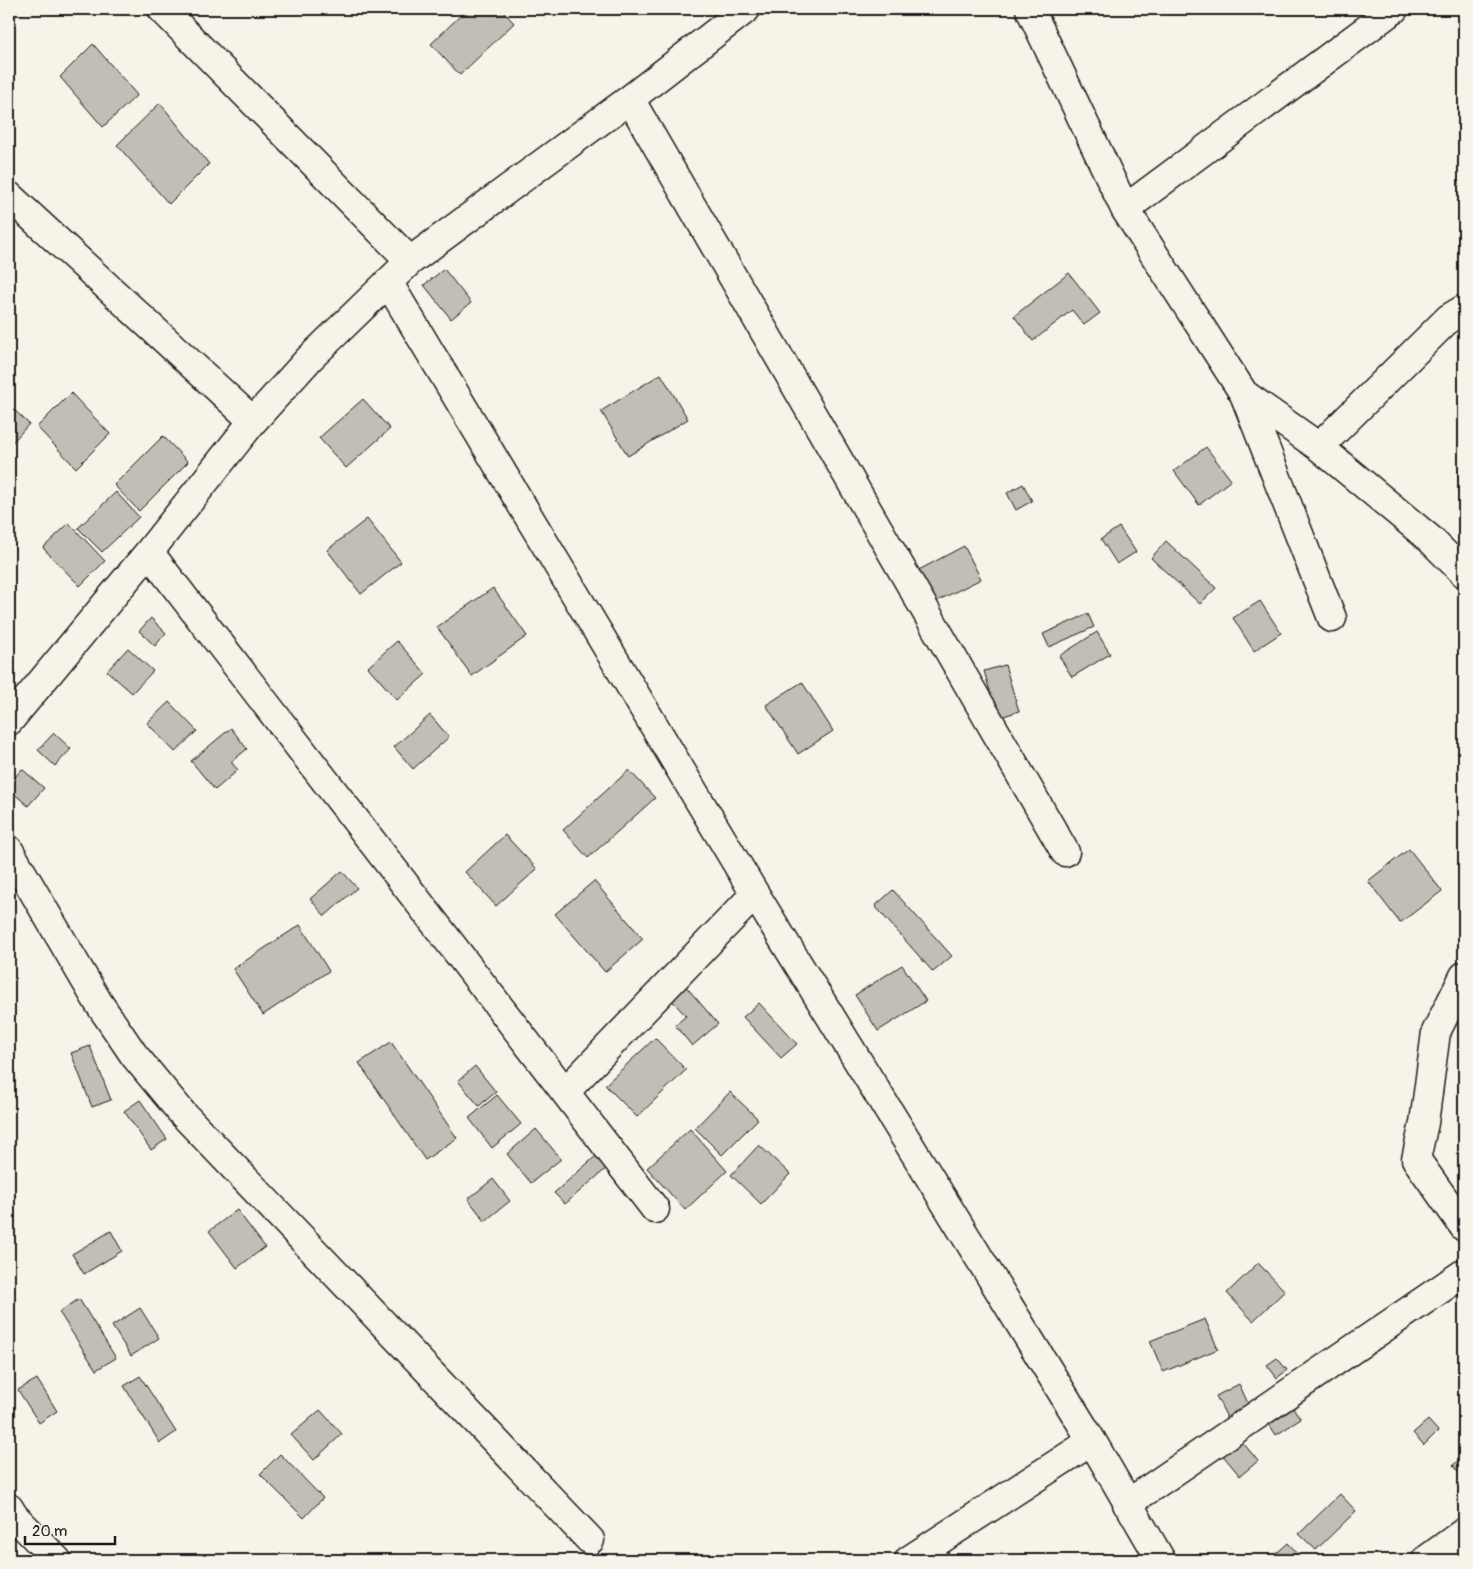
<svg xmlns="http://www.w3.org/2000/svg" width="1473" height="1569" font-family="Pangolin,sans-serif">
<style>
.building{fill:#c0beb5;stroke:#1c1c1c}
.lines{fill:none;stroke-linecap:round;stroke-linejoin:round}
.street-casing{stroke:#1c1c1c;stroke-width:31}
.street{stroke:#f7f3e8;stroke-width:28}
</style>
<rect width="100%" height="100%" fill="#f7f3e8"/>
<filter id="ink" filterUnits="userSpaceOnUse"><feTurbulence type="fractalNoise" baseFrequency=".02" numOctaves="2"/><feDisplacementMap in="SourceGraphic" scale="10" xChannelSelector="R" yChannelSelector="G"/><feConvolveMatrix kernelMatrix="1 2 1 2 8 2 1 2 1" color-interpolation-filters="sRGB"/></filter>
<g filter="url(#ink)">
<path class="building" d="M467 9H501L514 23 460 75 431 44Z
M93 44 137 95 103 127 60 77Z
M160 103 209 164 169 204 117 145Z
M444 269 471 303 451 319 424 285Z
M1069 273 1100 313 1084 325 1072 310 1033 341 1014 316Z
M661 374 688 419 628 456 601 411Z
M71 393 110 434 76 468 37 427Z
M363 399 390 429 346 468 319 438Z
M9 405 29 424 9 446Z
M163 436 188 462 139 511 114 485Z
M1206 447 1231 480 1199 505 1174 471Z
M1023 484 1032 501 1016 510 1007 493Z
M116 492 139 517 102 552 78 528Z
M367 519 401 562 361 594 327 550Z
M69 523 105 561 80 586 43 548Z
M1119 527 1136 552 1117 564 1101 539Z
M1166 541 1216 588 1200 604 1151 558Z
M964 546 981 579 929 605 913 573Z
M493 588 527 636 472 676 437 627Z
M1260 601 1281 633 1254 651 1233 618Z
M1088 614 1094 627 1049 647 1043 634Z
M151 618 166 633 155 646 139 631Z
M1097 632 1110 654 1072 677 1059 656Z
M397 641 426 674 397 700 368 667Z
M128 648 153 671 132 693 107 671Z
M1005 665 1019 711 998 718 984 671Z
M802 682 833 731 798 754 766 705Z
M169 702 197 731 175 752 147 723Z
M430 715 449 737 413 769 394 747Z
M231 728 247 749 231 762 238 770 215 790 191 761Z
M54 733 71 749 55 766 38 750Z
M22 769 44 788 28 806 9 789V784Z
M629 770 655 798 588 858 563 830Z
M505 835 537 869 496 906 465 872Z
M1409 849 1442 891 1400 923 1368 881Z
M342 871 357 888 325 916 310 899Z
M594 881 643 939 605 972 555 914Z
M893 890 952 956 933 972 875 906Z
M300 925 329 971 263 1015 233 969Z
M902 965 926 1001 878 1031 855 995Z
M683 983 718 1024 692 1046 675 1025 686 1016 668 996Z
M759 1003 797 1044 781 1058 743 1017Z
M655 1038 686 1070 637 1117 605 1085Z
M391 1042 457 1138 425 1160 359 1063Z
M90 1046 111 1100 92 1107 71 1053Z
M475 1066 496 1092 479 1106 458 1081Z
M730 1092 758 1119 722 1155 695 1128Z
M497 1095 521 1124 492 1148 469 1118Z
M140 1100 167 1139 151 1150 124 1111Z
M536 1129 561 1159 531 1183 507 1154Z
M690 1129 727 1171 685 1210 647 1168Z
M759 1145 790 1174 761 1204 731 1175Z
M597 1155 608 1167 565 1204 554 1193Z
M493 1179 510 1201 485 1221 468 1199Z
M237 1210 265 1247 237 1268 209 1231Z
M111 1231 122 1251 84 1274 72 1254Z
M1258 1263 1285 1291 1253 1321 1227 1293Z
M79 1299 116 1358 96 1370 59 1312Z
M140 1308 159 1338 131 1356 112 1326Z
M1205 1319 1218 1349 1163 1372 1150 1341Z
M1277 1358 1287 1370 1277 1378 1267 1365Z
M140 1376 176 1432 160 1443 124 1386Z
M37 1379 57 1411 39 1423 18 1390Z
M1239 1384 1253 1414 1231 1425 1216 1396Z
M1293 1408 1301 1419 1276 1435 1269 1424Z
M320 1410 342 1434 314 1460 291 1435Z
M1428 1420 1438 1431 1424 1445 1413 1433Z
M1239 1438 1258 1461 1240 1476 1221 1453Z
M280 1454 323 1498 304 1518 260 1474Z
M1464 1456V1478L1453 1465Z
M1340 1494 1356 1511 1316 1550 1299 1534Z
M1288 1543 1304 1560H1269Z"/>
<g class="lines">
<g class="street-casing">
<path id="street" d="M162 9 410 261
M1030 9 1125 209 1244 394 1332 618
M630 99 1065 852
M9 196 253 421
M1125 209 1394 9
M388 282 755 894 1092 1441 1161 1560
M1244 394 1319 447 1430 539 1464 573
M1319 447 1449 318 1464 309
M149 552 655 1209
M9 721 149 552 253 421 309 359 410 261 630 99 746 9
M9 850 98 1002 134 1055 182 1113 590 1540
M1464 976 1436 1032 1424 1123 1416 1159 1464 1227
M565 1092 755 894
M1127 1504 1464 1273
M9 1508 14 1516 57 1560
M909 1560 1092 1441
M1426 1560 1464 1532"/>
</g>
<use href="#street" class="street"/>
</g>
</g>
<rect width="1473" height="1569" fill="none" stroke="#f7f3e8" stroke-width="30"/>
<rect x="15" y="15" width="1443" height="1539" fill="none" stroke="#1c1c1c" stroke-width="2" filter="url(#ink)"/>
<path d="M25 1536v8h90v-8" fill="none" stroke="#1c1c1c" stroke-width="2.5"/>
<text x="32" y="1536" font-size="15" fill="#1c1c1c" stroke="#f7f3e8" stroke-width="4" paint-order="stroke">20 m</text>
</svg>
